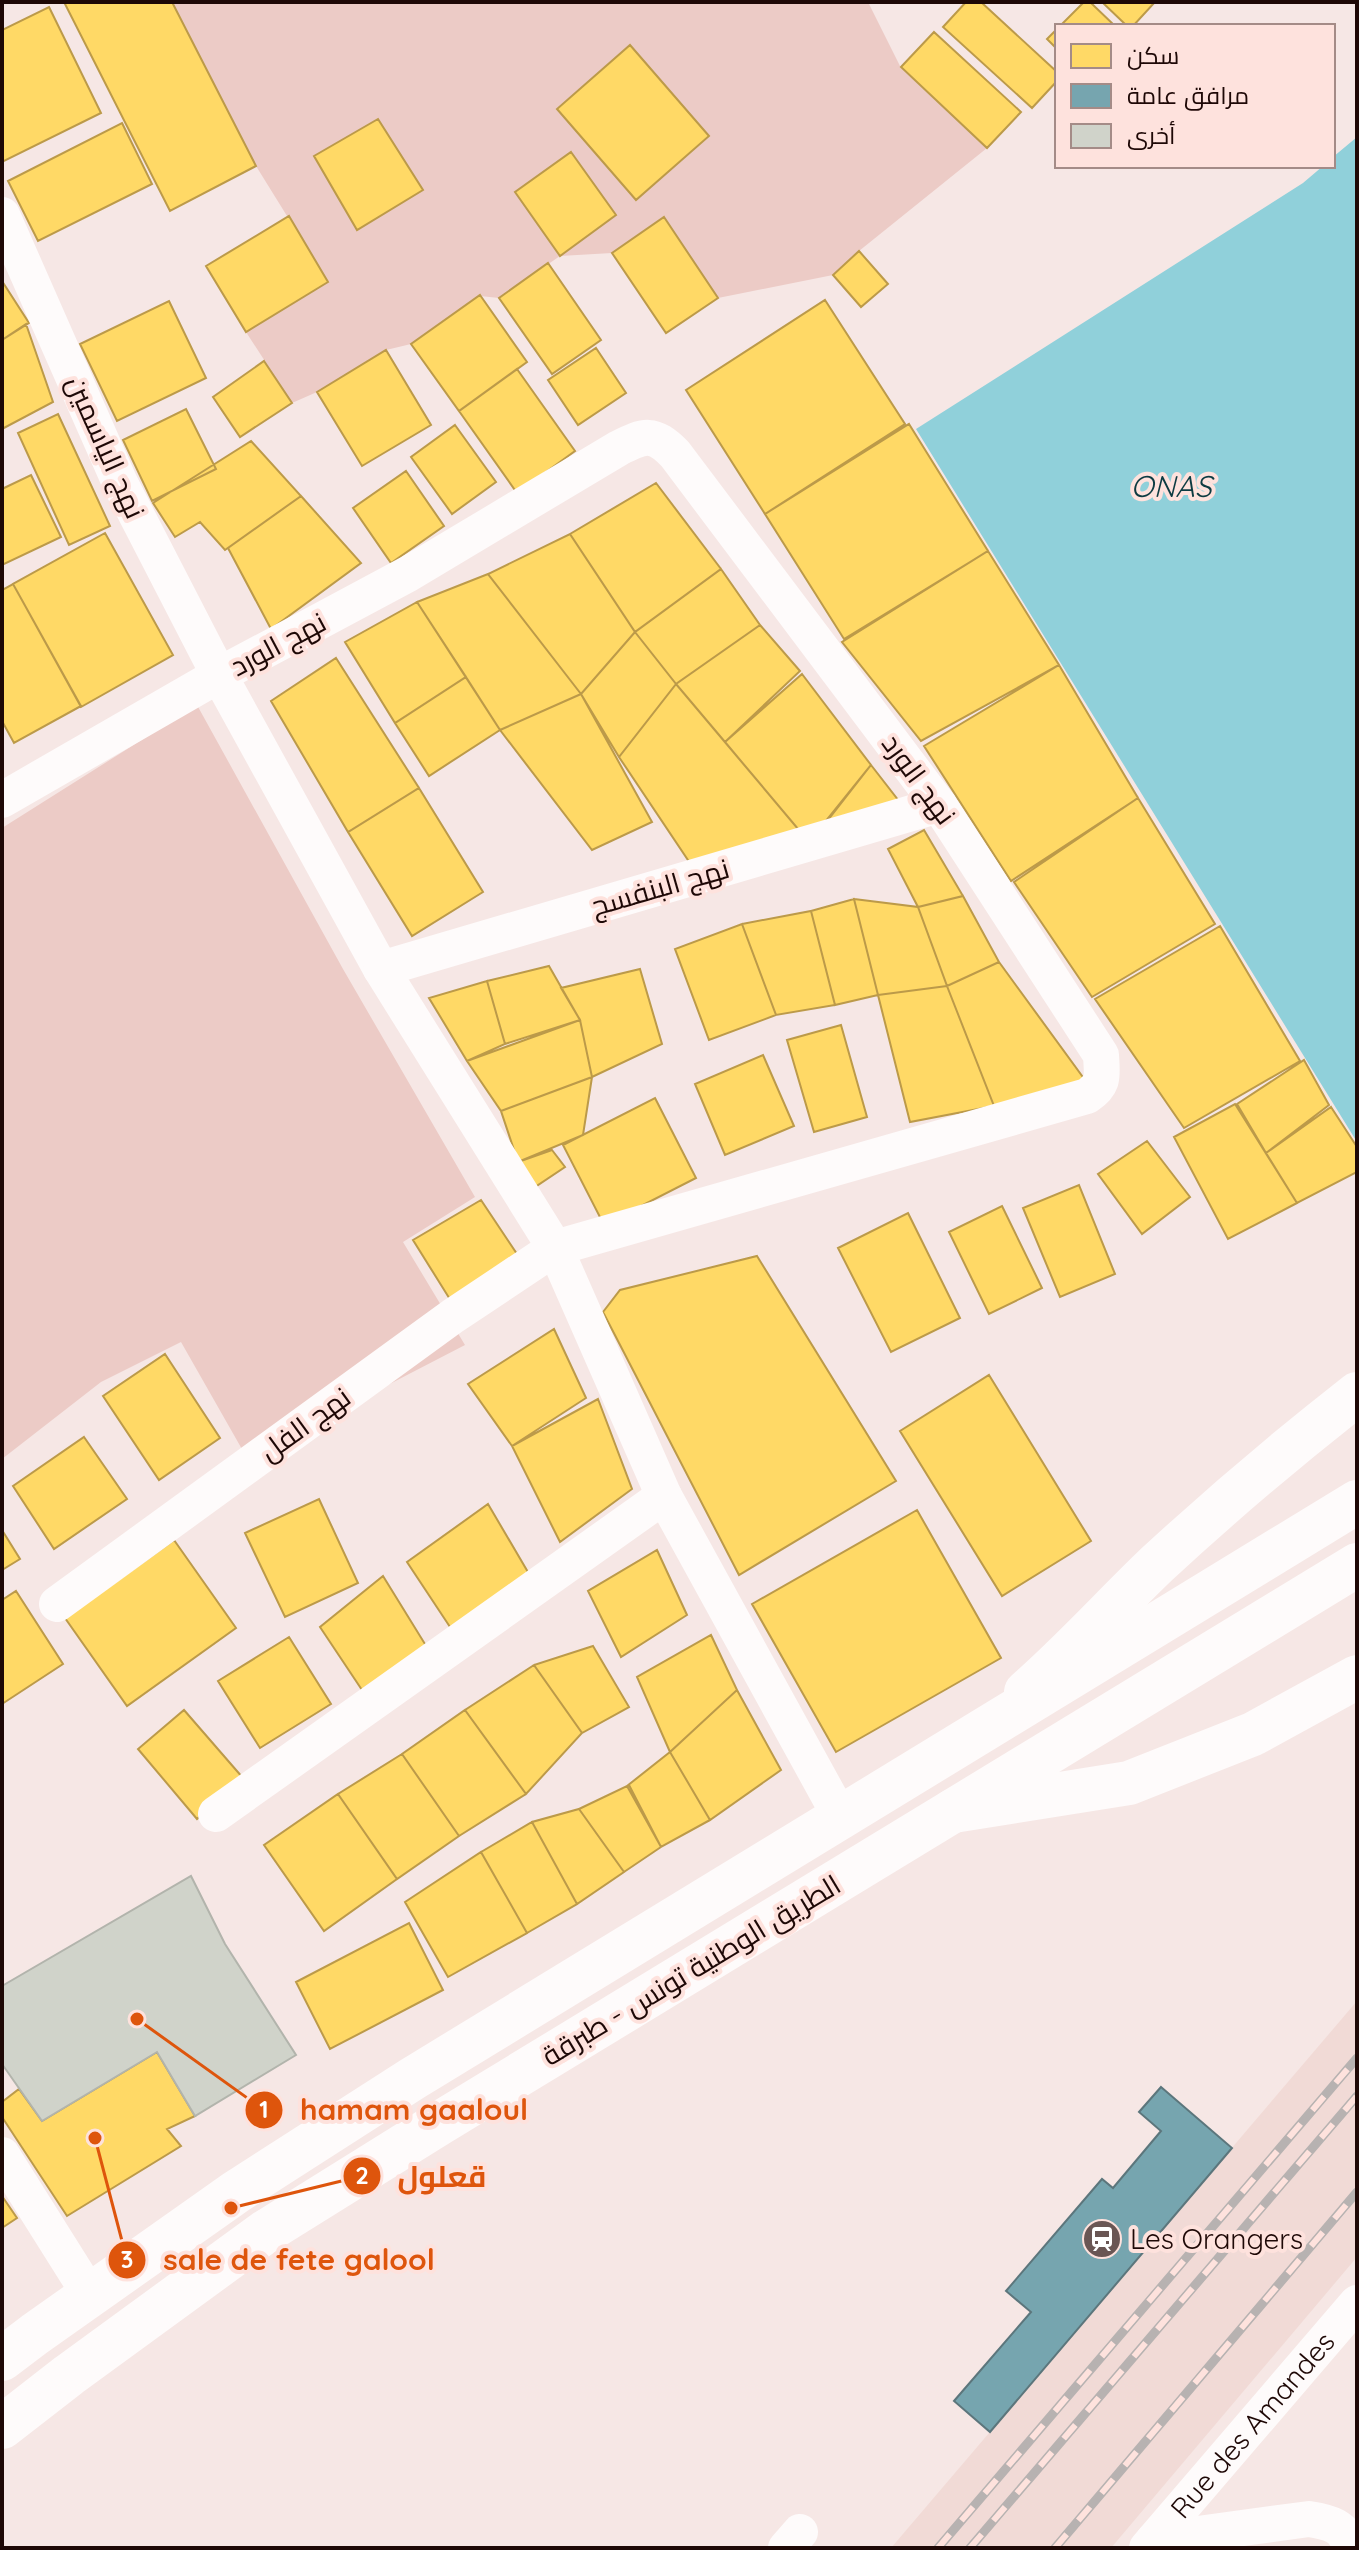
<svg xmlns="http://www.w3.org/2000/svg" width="1359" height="2550" font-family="Quicksand,Cairo,sans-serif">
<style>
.built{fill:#f1dad6}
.green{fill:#eccbc6}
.water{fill:#90d0da}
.homes{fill:#ffd966;stroke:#bc9a49;stroke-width:2}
.public{fill:#76a5af;stroke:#5c767c;stroke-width:2}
.building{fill:#d0d3ca;stroke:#b2b4ac;stroke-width:2}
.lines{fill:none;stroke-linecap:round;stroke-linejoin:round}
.street{stroke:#fefbfb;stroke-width:36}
.secondary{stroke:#fefbfb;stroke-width:44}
.primary{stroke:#fefbfb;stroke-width:44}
.rail-casing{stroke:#b7b2b1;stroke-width:9}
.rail{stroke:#fee2dd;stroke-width:6;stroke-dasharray:18;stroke-linecap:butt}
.labels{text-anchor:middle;stroke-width:8;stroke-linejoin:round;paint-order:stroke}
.street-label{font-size:28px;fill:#1e0806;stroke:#fee2dd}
.poi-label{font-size:28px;fill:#1e0806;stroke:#fee2dd;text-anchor:start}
.water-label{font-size:30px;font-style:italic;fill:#0d3b42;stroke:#fee2dd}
.leader{fill:none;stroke:#de550c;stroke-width:3}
.callout-dot{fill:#de550c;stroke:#fee2dd;stroke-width:3}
.mark-label{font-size:24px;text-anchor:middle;font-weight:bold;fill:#fff}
.callout-label{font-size:30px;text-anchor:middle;font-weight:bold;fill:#de550c;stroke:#fee2dd;stroke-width:8;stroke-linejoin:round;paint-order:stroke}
</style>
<rect width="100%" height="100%" fill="#f6e7e5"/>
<path class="built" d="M1357 2001V2257L1111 2548H891Z"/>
<path class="green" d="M172 2H868L901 68 987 148 859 251 833 275 718 298 666 333 612 253 560 256 499 298 480 296 411 344 386 350 317 392 292 403 246 332 328 282 256 166Z
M197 705 343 969 475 1197 403 1242 465 1345 247 1458 181 1342 101 1382 2 1459V828Z"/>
<path class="water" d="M1357 137V1142L916 429 1303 183 1323 166H1333V157Z"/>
<path class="homes" d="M64 2H172L256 166 170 211Z
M966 2H981L1057 72V81L1032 108 943 27Z
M1084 2H1090L1115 26H1060Z
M1102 2H1155L1133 26H1127Z
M49 7 101 113 2 162V30Z
M1057 29V49L1047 39Z
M934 32 1021 112 987 148 901 67Z
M630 45 709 136 636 200 557 109Z
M378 119 423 190 357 230 314 156Z
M122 123 152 184 38 241 8 181Z
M571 152 616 215 560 256 515 192Z
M289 216 328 282 246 332 206 266Z
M664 217 718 298 666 333 612 253Z
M859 251 888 284 861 307 833 275Z
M548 263 601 340 552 374 499 298Z
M2 281 29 323 2 340Z
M480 295 527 362 459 411 411 344Z
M825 300 905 424 765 514 686 390Z
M169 301 206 378 117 421 80 344Z
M26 324 53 402 2 429V340Z
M596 348 626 393 578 425 548 380Z
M386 350 431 425 362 466 317 392Z
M264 361 292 403 240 437 213 397Z
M517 369 575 451 517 493 459 411Z
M186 409 216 469 152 501 123 440Z
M58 414 110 526 69 545 18 433Z
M909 424 988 551 844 639 765 514Z
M455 425 496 482 452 514 411 457Z
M251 441 301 496 225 550 200 522 175 537 153 503Z
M406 471 444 526 391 563 353 508Z
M31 475 61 537 2 565V489Z
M656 483 721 569 635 632 570 534Z
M301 496 361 563 271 629 228 548Z
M105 533 173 655 81 707 13 584Z
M570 534 635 632 581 694 488 574Z
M988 551 1059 665 921 741 842 642Z
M721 569 760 625 676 684 635 632Z
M488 574 581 694 500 730 417 602Z
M13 584 81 706 14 743 2 721V590Z
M417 602 466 677 395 723 345 642Z
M760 625 800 671 725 742 676 684Z
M635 632 676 684 619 757 581 694Z
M336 658 419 788 348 832 271 701Z
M1059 665 1138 798 1011 881 924 746Z
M802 674 871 765 809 842 725 742Z
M466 677 500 730 429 776 395 723Z
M676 684 809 842 698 875 619 757Z
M581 694 652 822 592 850 500 730Z
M871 765 902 805 821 829Z
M419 788 483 892 412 936 348 832Z
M1138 798 1215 924 1092 997 1014 882Z
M924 830 963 896 918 907 888 849Z
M963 896 999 962 947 986 918 907Z
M854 899 918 907 947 986 878 995Z
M854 899 878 995 835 1005 811 911Z
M811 911 835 1005 776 1015 742 924Z
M742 924 776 1015 709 1040 675 949Z
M1220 926 1300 1061 1184 1128 1095 999Z
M999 962 1093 1091 994 1106 947 986Z
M549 966 580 1020 505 1044 487 981Z
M640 969 662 1044 592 1077 580 1020 561 988Z
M487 981 505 1044 467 1061 429 998Z
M947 986 994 1106 910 1122 878 995Z
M580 1020 592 1077 501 1111 467 1061Z
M841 1025 867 1117 814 1132 787 1040Z
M763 1055 794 1126 725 1155 695 1084Z
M1304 1060 1329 1105 1266 1153 1237 1104Z
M592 1077 583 1135 518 1162 501 1111Z
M655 1098 696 1178 604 1225 563 1145Z
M1235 1104 1297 1203 1228 1239 1174 1137Z
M1331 1107 1357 1147V1172L1297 1203 1266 1153Z
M1147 1141 1190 1197 1142 1234 1098 1174Z
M552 1150 565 1167 535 1187 518 1162Z
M1079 1185 1115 1274 1060 1297 1023 1208Z
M481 1200 521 1260 451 1301 413 1240Z
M1002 1206 1042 1288 989 1314 949 1232Z
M908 1213 960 1318 891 1352 838 1248Z
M757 1256 896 1481 739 1575 603 1312 620 1290Z
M554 1329 586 1398 512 1446 468 1384Z
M165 1354 220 1438 159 1480 103 1396Z
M989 1375 1091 1541 1002 1596 900 1431Z
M598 1399 632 1489 560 1542 512 1446Z
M84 1437 127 1499 54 1549 13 1486Z
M319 1499 358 1583 285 1617 245 1533Z
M488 1504 532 1579 452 1630 407 1562Z
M917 1510 1001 1658 836 1752 752 1604Z
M2 1530 20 1559 2 1570Z
M174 1540 236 1628 127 1706 65 1618Z
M657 1550 687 1615 621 1657 588 1591Z
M383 1576 433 1657 364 1693 320 1627Z
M16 1591 63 1664 2 1704V1600Z
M711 1635 737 1690 670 1752 637 1677Z
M289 1637 331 1704 260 1748 218 1681Z
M593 1646 629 1707 582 1733 534 1665Z
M534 1665 582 1733 526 1794 465 1710Z
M737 1690 781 1770 710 1820 670 1752Z
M184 1710 243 1778 197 1819 138 1749Z
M465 1710 526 1794 459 1836 402 1754Z
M670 1752 710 1820 661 1847 627 1786Z
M402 1754 459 1836 397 1879 338 1794Z
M629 1785 661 1847 624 1872 579 1809Z
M338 1794 397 1879 324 1931 264 1845Z
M579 1809 624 1872 577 1904 532 1822Z
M532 1822 577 1904 527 1933 481 1852Z
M481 1852 527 1933 448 1977 405 1902Z
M409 1923 443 1990 330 2049 296 1982Z
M157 2052 195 2116 167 2129 181 2146 67 2216 2 2117V2102L19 2089 42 2121Z
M2 2196 17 2218 2 2228Z"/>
<path class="public" d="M1161 2087 1232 2148 990 2432 954 2401 1031 2312 1006 2291 1102 2179 1113 2188 1161 2131 1139 2112Z"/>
<path class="building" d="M191 1876 225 1944 296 2055 195 2116 157 2052 42 2121 2 2064V1986Z"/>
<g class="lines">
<g class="street">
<path d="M2 215 120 483 219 675 381 969 555 1248 664 1496 841 1818"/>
<path d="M2 800 219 675 408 574 619 448C645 435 653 432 675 454L939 805 1101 1055C1102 1076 1105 1084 1087 1096L555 1248 453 1316 57 1604"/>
<path d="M381 969 939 805"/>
<path d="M216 1814 664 1496"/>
<path d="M2 2155 90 2295"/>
<path d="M1154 2540 1309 2519C1329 2522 1346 2526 1350 2548"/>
<path d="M786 2548 800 2532"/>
<path id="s1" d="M1147 2548 1357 2303"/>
</g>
<path class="secondary" d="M1026 1692C1072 1652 1113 1606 1157 1564 1222 1504 1288 1448 1357 1394
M953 1811 1129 1783 1253 1734 1357 1677"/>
<path class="primary" d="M2 2359 35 2334 236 2192 412 2079 1357 1502
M2 2427 69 2375 265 2232 440 2123 1357 1565"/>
<g class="rail-casing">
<path id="rail" d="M938 2548 1357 2058
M970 2548 1357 2096
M1055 2548 1357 2192"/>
</g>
<use href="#rail" class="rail"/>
</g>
<defs>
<g id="station-disc" transform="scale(2)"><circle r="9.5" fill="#6a5654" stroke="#fee2dd"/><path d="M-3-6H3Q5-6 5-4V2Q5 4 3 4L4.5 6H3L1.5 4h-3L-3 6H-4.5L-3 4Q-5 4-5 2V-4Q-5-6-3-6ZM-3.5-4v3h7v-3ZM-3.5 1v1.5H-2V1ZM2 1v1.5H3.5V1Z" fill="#fff"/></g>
</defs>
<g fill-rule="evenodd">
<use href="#station-disc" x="1102" y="2239"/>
</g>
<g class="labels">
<g class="street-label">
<text transform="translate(106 447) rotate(66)" y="10">نهج الياسمين</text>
<text transform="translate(278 644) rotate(-28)" y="10">نهج الورد</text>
<text transform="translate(919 779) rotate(54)" y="10">نهج الورد</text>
<text transform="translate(660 887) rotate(-16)" y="10">نهج البنفسج</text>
<text transform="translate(305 1424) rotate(-36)" y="10">نهج الفل</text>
<text transform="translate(691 1970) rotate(-31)" y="10">الطريق الوطنية تونس - طبرقة</text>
<text dy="10" stroke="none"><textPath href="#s1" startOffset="162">Rue des Amandes</textPath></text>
</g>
<g class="poi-label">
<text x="1130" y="2249">Les Orangers</text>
</g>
<g class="water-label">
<text x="1171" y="497">ONAS</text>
</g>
</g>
<path class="leader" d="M137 2019L264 2110M231 2208L362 2176M95 2138L127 2260"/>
<g class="callout-dot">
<circle cx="137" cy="2019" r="8"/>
<circle cx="231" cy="2208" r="8"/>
<circle cx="95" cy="2138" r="8"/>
<circle cx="264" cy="2110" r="20"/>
<circle cx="362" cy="2176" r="20"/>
<circle cx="127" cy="2260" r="20"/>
</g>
<g class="mark-label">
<text x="264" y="2118">1</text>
<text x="362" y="2184">2</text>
<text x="127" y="2268">3</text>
</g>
<g class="callout-label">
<text x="414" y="2120">hamam gaaloul</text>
<text x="442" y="2187">قعلول</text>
<text x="299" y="2270">sale de fete galool</text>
</g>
<rect width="1359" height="2550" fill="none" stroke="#1e0806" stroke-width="8"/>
<rect x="1055" y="24" width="280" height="144" fill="#fee2dd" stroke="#a48b87" stroke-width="2"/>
<rect x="1071" y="44" width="40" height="24" fill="#ffd966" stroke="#a48b87" stroke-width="2"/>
<text x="1127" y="64" font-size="24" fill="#1e0806">سكن</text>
<rect x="1071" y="84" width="40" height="24" fill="#76a5af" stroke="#a48b87" stroke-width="2"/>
<text x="1127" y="104" font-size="24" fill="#1e0806">مرافق عامة</text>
<rect x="1071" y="124" width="40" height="24" fill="#d0d3ca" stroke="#a48b87" stroke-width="2"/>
<text x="1127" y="144" font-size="24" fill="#1e0806">أخرى</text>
</svg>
